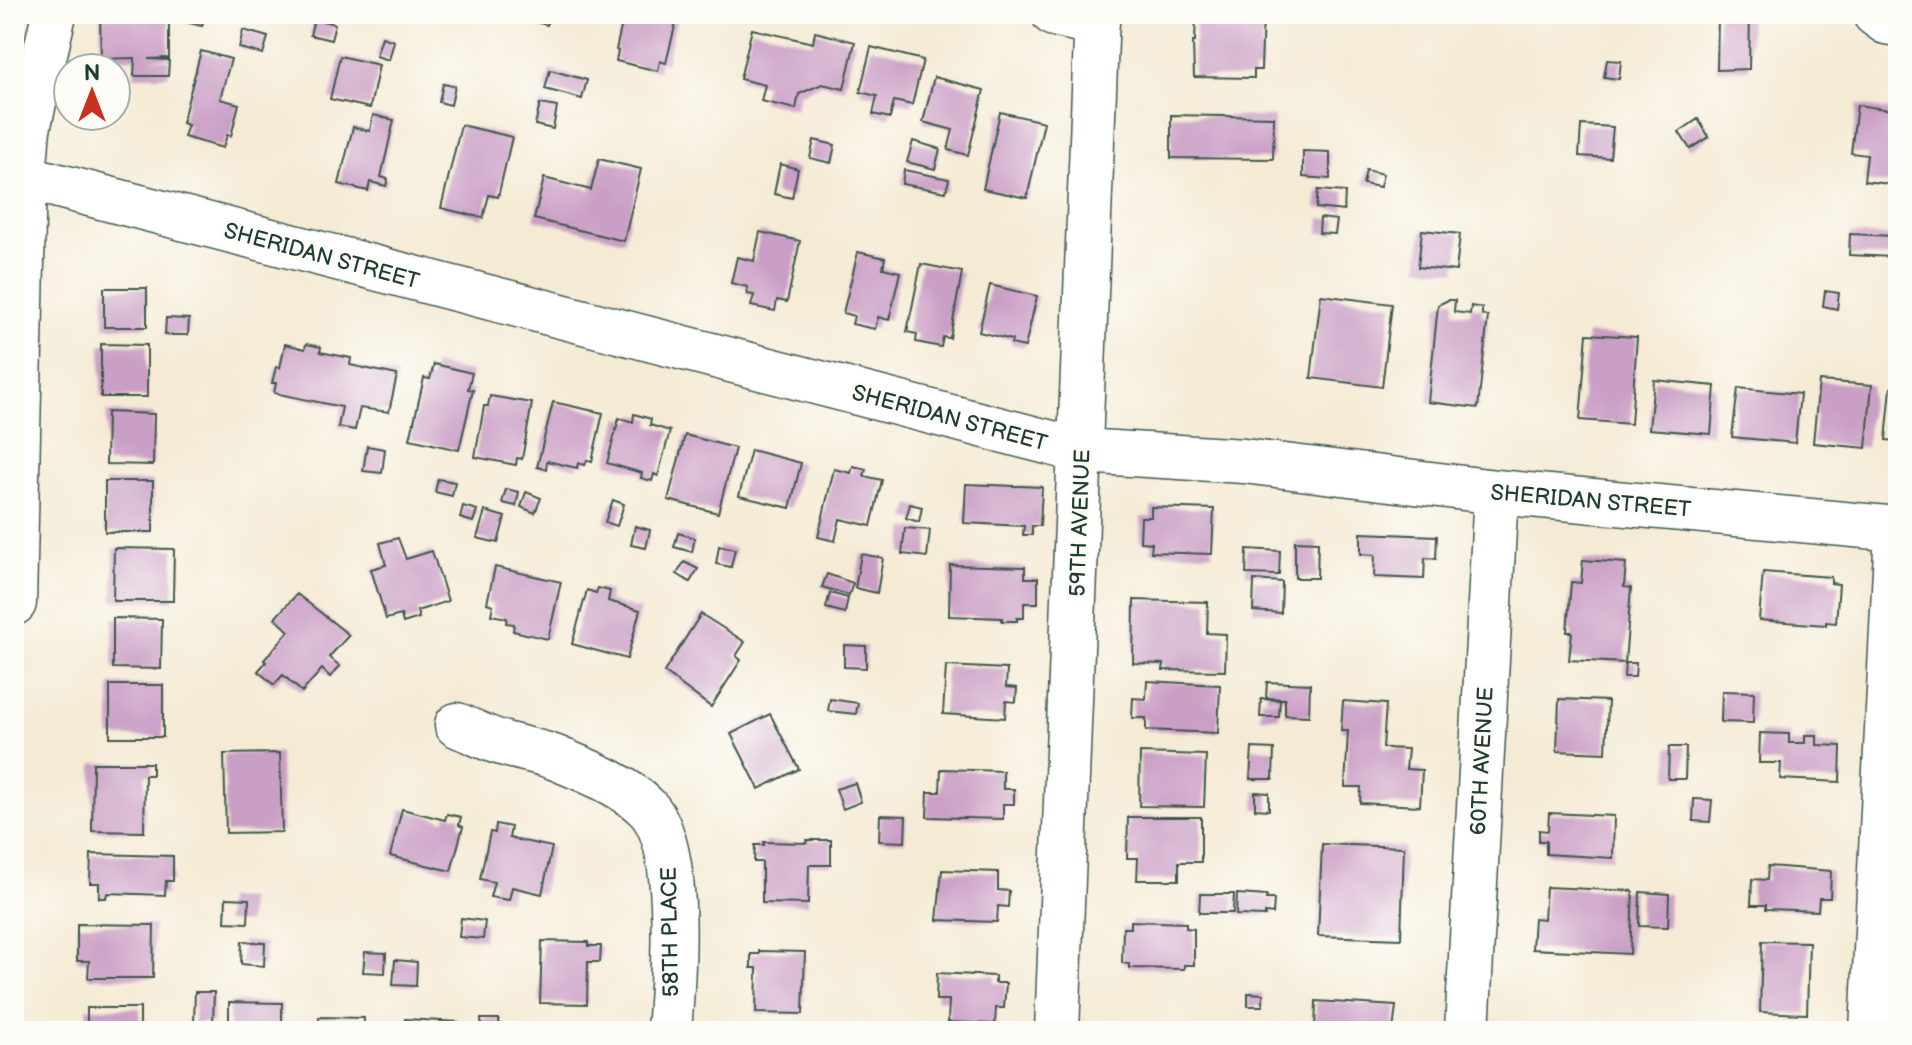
<svg xmlns="http://www.w3.org/2000/svg" width="1912" height="1045" font-family="'Balsamiq Sans',sans-serif">
<style>
.building{fill:#ca9fc6}
.lines{fill:none;stroke-linecap:round;stroke-linejoin:round}
.minor-casing{stroke:#3f574c;stroke-width:47}
.minor{stroke:#fff;stroke-width:44}
.labels{text-anchor:middle;stroke-width:6;stroke-linejoin:round;paint-order:stroke}
.street-label{font-size:22px;fill:#1f3d34;stroke:#fdfcf7}
</style>
<rect width="100%" height="100%" fill="#fdfcf7"/>
<filter id="ink" filterUnits="userSpaceOnUse"><feTurbulence type="fractalNoise" baseFrequency=".0125" numOctaves="2"/><feDisplacementMap in="SourceGraphic" scale="16" xChannelSelector="R" yChannelSelector="G"/><feConvolveMatrix kernelMatrix="1 2 1 2 8 2 1 2 1" color-interpolation-filters="sRGB"/></filter>
<filter id="wash" filterUnits="userSpaceOnUse"><feTurbulence type="fractalNoise" baseFrequency=".006" numOctaves="4" result="noise"/><feDisplacementMap in="SourceGraphic" scale="32" xChannelSelector="R" yChannelSelector="G"/><feGaussianBlur stdDeviation="1.8" result="paint"/><feColorMatrix in="noise" values="0 0 0 0 0 0 0 0 0 0 0 0 0 0 0 0 0 1.4 0 .05"/><feComposite in="paint" operator="in"/></filter>
<g filter="url(#wash)">
<rect width="100%" height="100%" fill="#f5ebd5"/>
<g id="blocks">
<path class="building" d="M111 14H169V58L148 59 169 60 168 76H134L135 58 101 59 100 17H111Z
M184 14H205L202 26 182 21Z
M504 14H550L547 25Z
M624 14H678L666 63 660 61 658 71 616 61 618 51 616 50Z
M1196 14H1263L1261 70H1254V78L1194 77 1193 42H1195Z
M1718 14H1750L1749 69 1717 70Z
M314 19 335 24 331 40 310 35Z
M752 29 813 43 815 32 855 42 844 89 822 84 799 94 796 109 761 101 765 85 740 79Z
M243 30 268 37 263 54 239 48Z
M382 37 394 41 389 60 376 56Z
M871 47 923 60 912 105 894 101 890 118 873 114 877 96 860 92Z
M201 51 231 59 220 99 239 104 231 136 227 135 223 148 184 137 188 125 182 123Z
M340 56 379 65 370 108 330 99Z
M1607 60 1621 61 1619 79 1604 77Z
M550 70 587 80 582 99 545 89Z
M934 77 984 90 968 155 948 150 953 130 923 122Z
M443 84 455 86 451 105 439 102Z
M540 104 557 107 553 129 535 125Z
M1857 105 1898 111V185L1864 181 1867 155 1851 153Z
M1000 112 1044 122 1027 198 983 189Z
M373 115 394 120 381 177 388 179 386 186 370 182 368 191 339 184 353 127 370 131Z
M1171 115 1274 117 1273 159 1171 158Z
M1698 119 1709 137 1690 149 1679 132Z
M461 125 512 137 498 197 489 195 483 218 441 208Z
M1581 125 1613 127 1610 158 1579 156Z
M814 140 835 145 831 163 810 158Z
M913 141 940 149 935 169 907 162Z
M1303 151 1330 152V179L1303 177Z
M599 159 641 169 624 241 534 219 544 178 591 190Z
M780 164 798 169 792 198 774 194Z
M904 170 949 179 946 192 902 184Z
M1366 170 1383 174 1380 187 1363 184Z
M1318 190 1345 192 1344 211 1316 208Z
M1320 218 1337 220 1335 234 1319 233Z
M1422 230 1460 234 1456 271 1418 267Z
M760 232 800 241 787 302 777 300 775 311 751 306 754 295 747 294 748 287 731 283 737 257 754 261Z
M1850 234 1894 236 1893 257 1849 255Z
M858 252 885 258 883 268 900 272 889 320 878 317 875 329 852 324 854 316 843 313Z
M921 264 962 272 950 338 943 337 941 347 916 342 917 334 907 332Z
M990 285 1037 296 1025 347 1011 344 1012 340 979 332Z
M104 288H147V327H104Z
M1825 291 1839 293 1837 309 1823 306Z
M1321 295 1392 304 1382 387 1311 378Z
M1448 300H1455L1454 312 1470 314 1471 306 1482 308V315L1488 316 1478 408 1428 402 1438 305Z
M166 318 189 319 188 335H165Z
M1587 334 1637 337 1631 424 1580 420Z
M101 344 147 345V397H101Z
M285 344 305 349 306 344 321 347 320 352 351 358 350 365 397 375 389 412 360 408 355 430 338 427 342 407 274 393 276 383H272L276 367 280 368Z
M434 364 472 373 468 389 473 390 459 450 410 439 424 378 430 379Z
M1654 380 1715 386 1711 434 1649 429Z
M1819 381 1872 385 1866 448 1813 443Z
M1738 388 1800 394 1795 443 1732 437Z
M1891 388 1898 389V441L1886 440Z
M490 396 532 403 522 459 517 458 516 465 475 457 484 406H488Z
M553 402 603 413 592 461 587 460 585 465 578 463 577 468 547 461 546 469 537 467Z
M107 412 154 414 153 465 106 464Z
M634 414 651 419 650 425 670 431 658 476 654 474 652 481 641 478 642 473 607 463 619 418 633 422Z
M685 435 735 448 718 513 668 500Z
M367 446 385 449 382 473 363 471Z
M751 450 801 463 790 508 739 496Z
M853 466 866 469 864 476 882 480 871 526 840 519 835 541 818 537 834 469 851 473Z
M438 479 455 482 452 496 435 492Z
M105 481H153V532H105Z
M966 484 1042 487 1040 526H1032V535H1023L1024 526 964 523Z
M506 489 519 492 516 506 502 503Z
M526 492 541 498 535 513 521 507Z
M613 500 624 504 617 526 605 522Z
M910 504 922 507 919 522 906 518Z
M463 506 477 510 473 522 460 518Z
M1151 507 1214 509 1212 554 1151 552 1152 543 1140 542 1141 517H1151Z
M485 511 505 517 498 543 477 538Z
M635 526 650 530 646 548 631 545Z
M905 528 930 530 927 557 902 554Z
M678 533 695 538 692 552 674 547Z
M1361 533 1437 536 1436 559 1425 558 1424 579 1374 577 1375 555 1361 554Z
M398 538 406 559 432 551 448 601 417 611 419 618 403 623 401 615 386 619 371 569 386 565 380 543Z
M1295 541 1318 542 1317 578H1295Z
M719 546 735 549 731 567 716 564Z
M114 548 174 549 173 601H113Z
M1247 549 1280 551 1279 575 1246 574Z
M861 554 883 558 877 593 855 588Z
M1583 560 1626 563 1624 587 1631 588 1625 663H1636L1635 677H1624L1625 663 1569 660 1572 632H1567L1571 582 1581 583Z
M684 562 698 569 690 582 677 574Z
M950 565 1025 567V578H1038V603H1024V618H1017V621H1002V618L949 616Z
M495 567 561 582 548 639 513 631 514 624 506 623 507 618 491 615 493 605 487 603Z
M1763 572 1831 577V583L1839 584 1836 623 1826 622V625L1759 620Z
M827 574 853 583 849 595 822 587Z
M1254 580 1282 582 1281 613 1253 611Z
M598 588 610 591 608 601 640 610 627 659 572 644 587 590 596 593Z
M830 593 848 598 845 613 826 608Z
M297 594 349 635 329 657 340 666 330 677 322 669 302 692 283 675 274 685 258 671 266 662 264 660 289 631 275 618Z
M1134 600 1208 602 1207 633 1226 634 1225 671 1163 670 1164 664 1133 663Z
M701 614 745 642 736 656 741 660 711 707 664 672Z
M113 618 162 619 161 669 113 668Z
M844 645 866 646V668L844 667Z
M946 666 1007 669 1006 687 1017 688 1016 702 1006 701 1005 718 943 714Z
M1147 681 1220 685 1218 733 1146 730V718H1132L1133 698 1146 699Z
M1267 682 1310 684 1309 716 1285 715V699L1266 698Z
M110 685H163V737H110Z
M1722 691 1754 692 1753 723 1721 722Z
M830 699 858 703 856 714 828 711Z
M1261 699 1280 700 1279 717H1260Z
M1559 699 1608 701 1606 753 1557 751Z
M1343 701 1386 704 1383 748 1408 749 1406 769 1422 770 1420 806 1360 803 1361 787H1345L1348 731H1341Z
M770 714 799 769 759 789 731 734Z
M1760 733 1789 734V743H1805V735H1817V745L1841 746 1840 782 1780 779 1781 763H1759Z
M1669 747H1686L1685 779H1668Z
M1252 748 1274 749 1273 779H1250Z
M280 753 282 832 226 833 224 754Z
M1140 753 1206 755 1204 807 1139 806Z
M93 763H152V775H145L144 832 92 831Z
M941 769 1003 771V789H1014V804H1003V819L927 817 928 792H940Z
M855 783 861 802 843 809 836 789Z
M1255 792 1269 793V810L1255 809Z
M1694 799 1712 800 1710 822 1693 821Z
M402 809 445 820 447 814 461 817 459 825 463 827 451 871 390 856Z
M1549 813 1614 816 1613 858 1546 854V841H1539V830L1548 831Z
M880 815 906 816 905 842 879 841Z
M1128 817H1201V862H1179V880H1137L1138 858H1127Z
M496 824 511 827 509 838 552 847 542 894 512 887 509 900 490 897 494 882 480 879 490 832 495 833Z
M807 840H831V865H809L808 904 762 903V862H754L755 845H764V842L807 843Z
M1322 844 1404 847 1401 939 1318 936Z
M91 854 173 856V881H166L165 895 107 893 106 898H99V883H90Z
M1768 866 1831 871 1830 898H1819L1818 911 1766 909V905H1751L1752 879 1767 880Z
M942 870 998 872V890L1009 891 1008 907 998 906 997 922 937 920Z
M1546 887 1633 891 1630 954 1532 949 1534 918 1544 919Z
M1640 892 1669 894 1668 927 1639 926Z
M1200 894H1234L1233 913H1199Z
M1237 894 1267 896 1266 899H1274L1273 914 1265 913V916L1236 915Z
M226 898 249 899 248 923 225 922Z
M461 918 485 921 483 939 459 937Z
M1131 921 1186 923V928L1194 929V965H1184V969L1129 968V964L1122 963 1123 928H1131Z
M77 924 154 925 153 978H88L89 961H77Z
M242 941 265 943 264 966 241 964Z
M542 941 588 942V946H601L600 962H588L587 1004 540 1003Z
M1762 941 1809 942 1807 1014 1760 1012Z
M759 951 805 952 803 1014 756 1013 757 968H751V954H759Z
M365 952 386 953 385 973 363 972Z
M395 960 417 962 416 986 393 985Z
M937 973 995 976V983H1006L1004 1008H996L995 1024 948 1022 949 1000H936Z
M195 992H214L213 1023H194Z
M1248 993 1263 994V1006H1248Z
M1316 1001 1396 1006 1393 1031H1315Z
M229 1002 282 1003V1031H229Z
M87 1008H140V1031H87Z
M319 1017 364 1018V1031H319Z
M405 1019 459 1022 458 1031H404Z
M481 1019H499V1031H482Z"/>
</g>
</g>
<g filter="url(#ink)">
<use href="#blocks" fill-opacity="0" stroke="#3f574c" stroke-width="2"/>
<g class="lines">
<g class="minor-casing">
<path id="minor" d="M1054 14 1097 24
M1875 14 1886 22 1898 24
M24 177 1082 451 1244 461 1496 492 1898 529
M14 603 24 177 28 129 54 14
M457 725C472 731 487 739 502 743 520 749 539 751 556 758 587 771 623 784 647 808 684 846 673 980 669 1031
M1057 1031 1097 14
M1467 1031 1496 492
M1872 1031 1897 529"/>
</g>
<use href="#minor" class="minor"/>
</g>
</g>
<g class="labels">
<g class="street-label">
<text transform="translate(322 255) rotate(15)" y="8">SHERIDAN STREET</text>
<text transform="translate(950 417) rotate(15)" y="8">SHERIDAN STREET</text>
<text transform="translate(1591 500) rotate(5)" y="8">SHERIDAN STREET</text>
<text transform="translate(1079 523) rotate(-88)" y="8">59TH AVENUE</text>
<text transform="translate(1481 761) rotate(-87)" y="8">60TH AVENUE</text>
<text transform="translate(669 932) rotate(-91)" y="8">58TH PLACE</text>
</g>
</g>
<rect width="1912" height="1045" fill="none" stroke="#fdfcf7" stroke-width="48"/>
<g transform="translate(92 92)"><circle r="38" fill="#fdfcf7" stroke="#a4b0a9" stroke-width="2"/>
<path d="M0-6L14 30L0 20L-14 30Z" fill="#c8321e"/>
<text y="-12" font-size="22" font-weight="bold" text-anchor="middle" fill="#1f3d34">N</text>
</g>
</svg>
